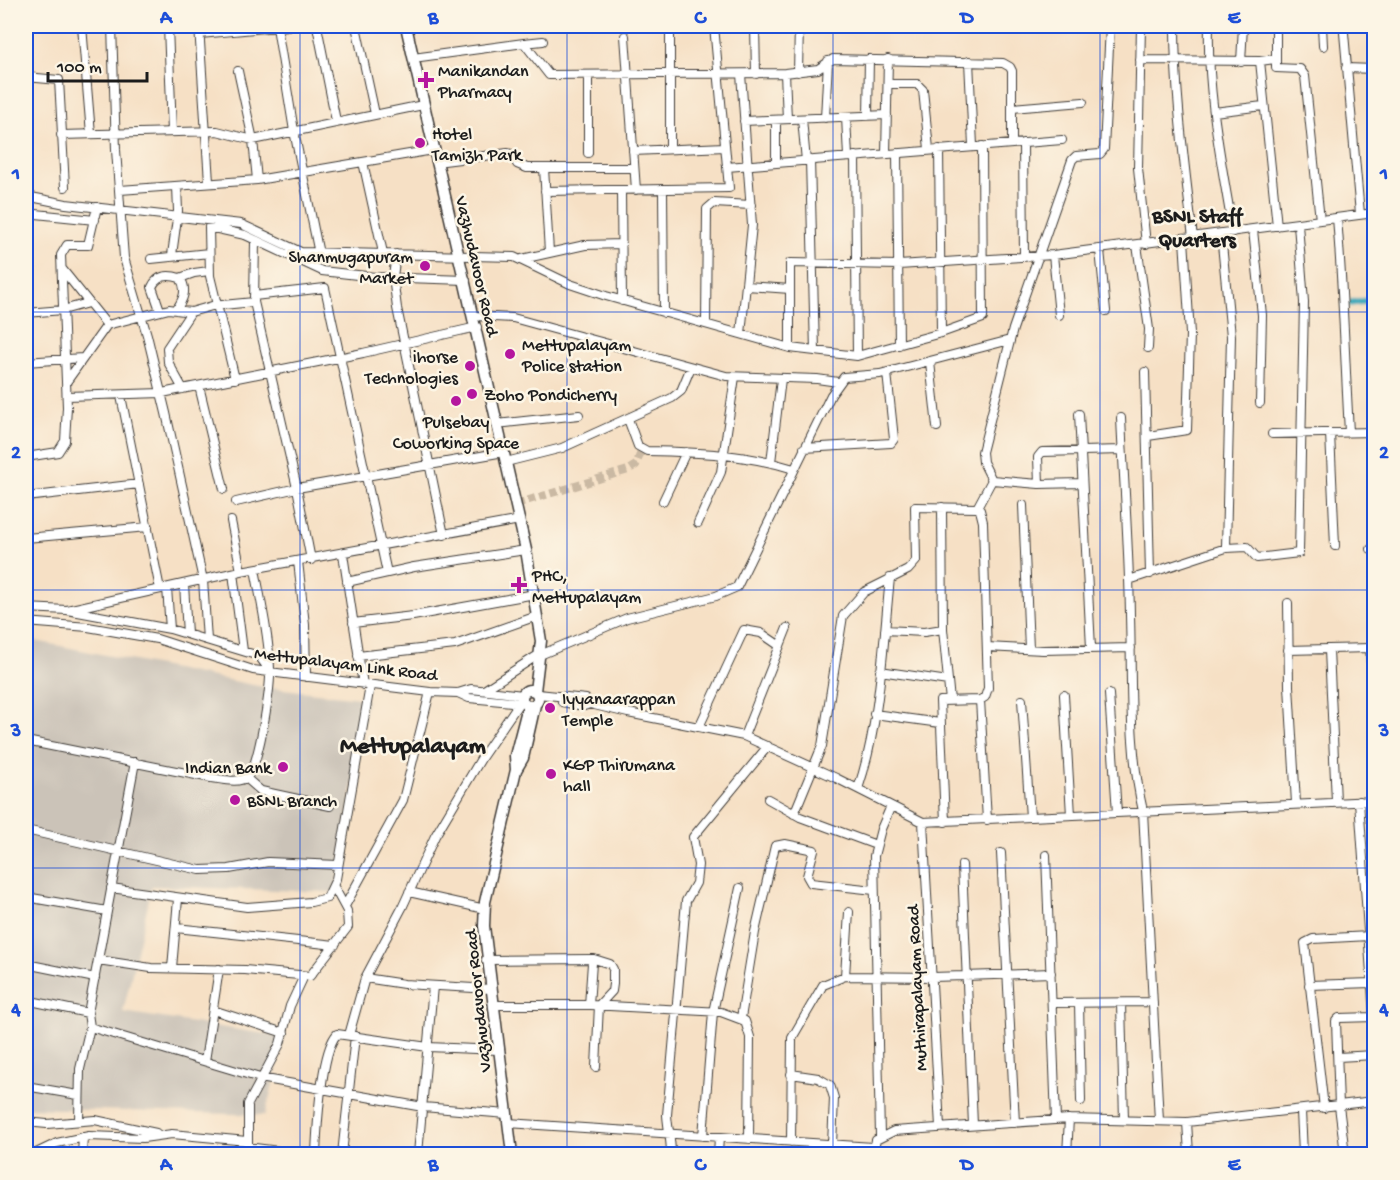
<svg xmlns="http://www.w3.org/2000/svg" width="1400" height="1180" font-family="'Gochi Hand',sans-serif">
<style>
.industrial{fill:#cbc3b8}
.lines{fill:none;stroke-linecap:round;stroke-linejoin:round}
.canal{stroke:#3caabb;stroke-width:7}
.minor-tunnel{stroke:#cab9a3;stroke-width:8;stroke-dasharray:8 4;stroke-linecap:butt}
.minor-casing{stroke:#3d3935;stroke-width:10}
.major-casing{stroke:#3d3935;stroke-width:13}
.minor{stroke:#fff;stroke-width:8}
.major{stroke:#fff;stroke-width:10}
.grid{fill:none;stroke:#1d4ed8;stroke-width:1.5;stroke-opacity:0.55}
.poi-dot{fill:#b5179e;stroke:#fcf5e5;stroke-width:2}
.labels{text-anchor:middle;stroke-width:5;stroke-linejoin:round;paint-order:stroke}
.poi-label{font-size:18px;fill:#1c1c1c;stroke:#fcf5e5;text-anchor:start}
.street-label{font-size:18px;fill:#1c1c1c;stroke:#fcf5e5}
.quarter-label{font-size:21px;font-weight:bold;fill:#1c1c1c;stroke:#fcf5e5}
.district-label{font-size:24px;font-weight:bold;fill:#1c1c1c;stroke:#fcf5e5}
.neatline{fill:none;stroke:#1d4ed8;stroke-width:2}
.grid-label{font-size:20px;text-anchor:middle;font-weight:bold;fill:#1d4ed8}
</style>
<rect width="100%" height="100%" fill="#fcf5e5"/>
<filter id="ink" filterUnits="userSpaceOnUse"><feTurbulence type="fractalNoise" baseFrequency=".0167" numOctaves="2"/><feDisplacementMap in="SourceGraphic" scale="12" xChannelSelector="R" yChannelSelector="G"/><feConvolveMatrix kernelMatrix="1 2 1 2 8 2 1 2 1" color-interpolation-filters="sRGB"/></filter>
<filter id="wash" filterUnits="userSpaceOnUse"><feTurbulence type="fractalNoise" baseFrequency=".008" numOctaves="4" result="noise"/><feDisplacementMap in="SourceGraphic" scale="24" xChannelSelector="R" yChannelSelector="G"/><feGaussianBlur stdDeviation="1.35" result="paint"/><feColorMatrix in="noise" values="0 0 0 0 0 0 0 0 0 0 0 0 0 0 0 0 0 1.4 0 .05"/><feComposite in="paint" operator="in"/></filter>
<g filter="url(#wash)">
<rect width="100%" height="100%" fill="#f6e0c5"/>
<path class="industrial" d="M26 639 258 686 367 699 335 892 152 886 123 1012 285 1037 265 1115 26 1108Z"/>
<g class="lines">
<path class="canal" d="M1351 303 1374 300"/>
</g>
</g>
<g filter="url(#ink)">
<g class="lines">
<path class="minor-tunnel" d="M516 504 628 470 636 465 642 449"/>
<g class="minor-casing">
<path id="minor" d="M82 26 91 134
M112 26 116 150 124 258 147 335 166 413 203 580 207 640
M168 26 172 132
M199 26 209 182
M317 26 336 121
M356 26 375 114
M670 26V149
M755 26 756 74
M1141 26 1138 168 1146 244
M1175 26C1175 96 1185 167 1193 238
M1209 26C1207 95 1222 164 1233 232
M1276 26V68L1300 69 1305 76 1320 220
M1322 26 1323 46
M277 27 294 131 319 254
M26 28V26
M1344 33 1360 214
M200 34 289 26
M625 36 636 190
M524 43 543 41
M413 58 524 43 549 75 785 73 818 69 833 59 1003 63 1010 67 1012 71V143
M1275 59 1260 61 1277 226
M1140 60 1260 61
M969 61 973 146
M1241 62 1243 26
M1346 68 1374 69
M238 71 253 140 257 180
M798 72 799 26
M785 73 787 119
M588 75V153
M26 77 59 80 65 187
M888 84H917L923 90 929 149
M1012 108 1083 102
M1214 112 1263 106
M868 116 869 59
M846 117 848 157
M825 118 828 61
M802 119 806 161
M776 120V163
M744 121 887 115
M61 135 217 131 253 140 423 105
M1023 143 1024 257
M939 149 941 333
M633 151 725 147
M897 153 899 345
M886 154 888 59
M855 156 857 356
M810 160 815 351
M363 162 383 253
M436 162 508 153 514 155 517 164 527 168H634
M727 167 1062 140
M544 168 549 252
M663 189 664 313
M120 190 257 180 433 150
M621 190 622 301
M545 191 729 188 714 26
M26 196 66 204 241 224 301 252 514 257 570 284 606 296 790 348 857 356 941 333 983 318 982 146
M26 213 95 220
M1337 218C1343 289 1345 361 1349 432
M1253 230 1262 315 1260 403
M1221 234 1231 336 1226 548
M255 241 254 302 297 488 311 560
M1137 245 1149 329 1148 348
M1100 250 1106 311
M396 254 393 277 397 308 444 535
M172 255 178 211 177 186
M1053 255 1059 315
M151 259 209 253
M522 259 585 245 622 244
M62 269 107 325
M180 278 194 273 209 271
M747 286 790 289
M254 296 325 288 387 573
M160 310 152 287C157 275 168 274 180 278 188 290 183 300 176 310
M26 313 63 310 88 303
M475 316 513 318 726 376 817 379 838 382
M706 324 707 209 714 203 751 205
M741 334 752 225 741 74
M790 348V263L899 265 1053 255 1374 213
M26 362 82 358
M930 362 937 427
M1145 372 1150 574
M235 379 210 276 209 227 245 235 322 271 375 277 466 280
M67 381 107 325 169 309 191 312
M199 386 224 489
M183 389 168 362 167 348 191 312 212 306 254 302
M67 396 162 393 363 353 477 327
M121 396 160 589
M1079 414 1091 648
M1121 418C1124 484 1129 549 1130 615 1132 681 1128 747 1143 811L1159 1121
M628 419 638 446 647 451C698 452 746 454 794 469
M497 424 579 415
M1330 433 1335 546
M1272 434 1374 432
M1148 436 1187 430 1190 334 1184 239
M804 448 891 443 894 439 887 373
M26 457 58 452 65 441 67 407 61 255 67 245H88L97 207
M506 462 562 448 672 398 681 391 691 367
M771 462 781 379
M992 480 983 462 982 452 1013 329 1072 160 1076 156 1100 154 1104 149 1110 26
M992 480 1039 484 1082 483
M1039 484 1038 457 1042 452 1122 450
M26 497 139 484
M663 501 686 452
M236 502 297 488 504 452
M1023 505 1029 649
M942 507 943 629 950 701
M977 508 992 480
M231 521 241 571
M698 523 721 472 735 377
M26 538 148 527
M1371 549 1374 550
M343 554 363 685
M298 561 305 625 306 677
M233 573 243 651
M1129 580 1226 548 1247 547 1257 558 1299 553 1304 302 1298 224
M347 582 414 567 526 550
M184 584 187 634
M167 588 170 629
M1288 603 1289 686 1296 803
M26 608 67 610 170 629 259 656 270 671
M67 610 241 571 520 520
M26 622 88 627 157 639 253 670 430 692 458 693 471 689 523 695
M353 623 413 616 535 594
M885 630 924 632 943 629
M987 647 1043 650 1131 648
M1288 650 1370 648 1374 714
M1329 650 1336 801
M540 655 627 618 716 596 737 587 831 395 844 377 880 374 1010 340
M358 656 455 645 537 616
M880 671 948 681
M484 690 535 657
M458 693 469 698 522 703
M538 694 586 699 590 704 628 713 744 736 836 778 923 822 1374 801
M1109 694 1117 813
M1064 695 1071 815
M980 700 987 820
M1022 700 1030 817
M562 702 584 706 590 704
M874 714 940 723
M699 727 744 630 761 633 780 646
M744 736 787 628
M26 741 211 778C222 779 238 784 247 777 259 767 271 686 270 669 269 636 261 602 255 569
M135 762 88 1013 90 1027 260 1078 423 1107 507 1114
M246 778 261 791 330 806
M858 789C880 724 883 646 890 578
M768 799 800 817 876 845
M794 814 822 746 843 616 864 592 908 570 916 561 915 507 977 508 980 510 983 522 988 688 985 697 980 700 940 701 945 822
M923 822 940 1127
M26 830 200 870 229 869 268 862 338 865
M1001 853 1015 1123
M1046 855 1056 1120
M962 865 973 1125
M111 888 247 907 311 902 327 898 336 879 370 686
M409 892 485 909
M26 897 107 911
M345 906 403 800 430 692
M176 928 335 945
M98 960 151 968 245 970 310 976 348 927 347 911 334 887
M486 960 594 959 610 964 613 969V984L612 991 599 1005 596 1067
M26 964 95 978
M172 968 178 899
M845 976 849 912
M365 978 404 984 491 989
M1309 985 1372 983
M26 1000 88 1013
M1052 1003 1153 1002
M1079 1003 1081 1101
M1121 1003 1124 1120
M493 1005H591L721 1012 745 1021 750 1037 749 1139
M589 1005 592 963
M213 1010 284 1033
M741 1018 755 932 775 846 785 844 814 850 807 876 811 883 874 890
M349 1035 365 978 402 908 435 836 482 757 519 703
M1338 1057 1374 1055
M205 1061 219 969
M791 1074 818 1078 830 1085 834 1098 832 1145
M26 1086 78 1095
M1324 1108 1305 943 1313 939 1369 936
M1301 1111 1303 1154
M79 1121 80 1069 90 1027
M26 1122 47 1124 95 1120 156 1133
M1187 1122 1189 1154
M508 1123 873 1147
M703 1136 713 1012 740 888
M880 1136 874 856 881 829 891 806
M791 1142 792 1038 823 985 845 976 933 977 1051 973
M247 1147 303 1154
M34 1154 57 1143 89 1136 143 1138 172 1134 247 1141
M82 1154 83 1137
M248 1154V1104L280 1044 290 1006 304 976
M316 1154C317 1130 321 1051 337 1034L428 1047 499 1050
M342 1154 355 1036
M418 1154 433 986
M671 1154C671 1140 668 1129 667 1115L686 901 696 883 698 865 693 837 768 746
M718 1154 719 1137
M873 1154 876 1140 894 1131 1069 1119 1187 1122 1374 1101
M1067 1154 1069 1119
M1345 1154 1339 1106 1336 1021 1339 1018 1374 1017 1359 801"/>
</g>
<g class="major-casing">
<path id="major" d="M406 26 526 550 541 641 535 691
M522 698a8 8 0 1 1 16 0a8 8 0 1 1-16 0Z
M516 770 515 756 528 706
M512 1154 484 926 485 902 516 770 523 758 535 705"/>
</g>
<use href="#minor" class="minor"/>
<use href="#major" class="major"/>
</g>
</g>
<path class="grid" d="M300 26V1154M567 26V1154M833 26V1154M1100 26V1154M26 312H1374M26 590H1374M26 868H1374"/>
<g class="poi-dot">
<path d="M423 71h6v6h6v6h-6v6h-6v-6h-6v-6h6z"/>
<circle cx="420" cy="143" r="6"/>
<circle cx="425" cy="266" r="6"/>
<circle cx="510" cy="354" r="6"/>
<circle cx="470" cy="366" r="6"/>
<circle cx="472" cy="394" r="6"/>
<circle cx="456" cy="401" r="6"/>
<path d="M516 576h6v6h6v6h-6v6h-6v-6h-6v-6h6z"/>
<circle cx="550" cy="708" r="6"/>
<circle cx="283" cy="767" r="6"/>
<circle cx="551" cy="774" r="6"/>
<circle cx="235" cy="800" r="6"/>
</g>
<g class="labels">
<g class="poi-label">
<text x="438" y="76">Manikandan<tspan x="438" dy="21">Pharmacy</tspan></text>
<text x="432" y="139">Hotel<tspan x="432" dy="21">Tamizh Park</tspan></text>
<text x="413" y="262" text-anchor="end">Shanmugapuram<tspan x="413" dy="21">Market</tspan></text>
<text x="522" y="350">Mettupalayam<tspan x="522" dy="21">Police station</tspan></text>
<text x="458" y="362" text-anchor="end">ihorse<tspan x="458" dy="21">Technologies</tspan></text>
<text x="484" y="400">Zoho Pondicherry</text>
<text x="456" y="427" text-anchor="middle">Pulsebay<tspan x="456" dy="21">Coworking Space</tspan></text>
<text x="532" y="581">PHC,<tspan x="532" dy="21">Mettupalayam</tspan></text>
<text x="562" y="704">Iyyanaarappan<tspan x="562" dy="21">Temple</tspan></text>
<text x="563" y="770">KGP Thirumana<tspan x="563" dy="21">hall</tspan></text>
<text x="271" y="773" text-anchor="end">Indian Bank</text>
<text x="247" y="806">BSNL Branch</text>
</g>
<g class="street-label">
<text transform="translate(478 266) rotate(77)" y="6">Vazhudavoor Road</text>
<text transform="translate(346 663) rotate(7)" y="6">Mettupalayam Link Road</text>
<text transform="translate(916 988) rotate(-93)" y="6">Muthirapalayam Road</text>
<text transform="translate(477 1001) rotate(-96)" y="6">Vazhudavoor Road</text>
</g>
<g class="quarter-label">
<text x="1197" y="222">BSNL Staff<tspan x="1197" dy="24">Quarters</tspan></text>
</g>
<g class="district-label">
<text x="413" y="752">Mettupalayam</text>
</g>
</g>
<rect width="1400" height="1180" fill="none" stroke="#fcf5e5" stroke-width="66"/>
<path d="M48 72v9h99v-9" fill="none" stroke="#1c1c1c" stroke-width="3"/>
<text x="57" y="72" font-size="18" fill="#1c1c1c" stroke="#fcf5e5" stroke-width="4.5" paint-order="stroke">100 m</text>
<rect x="33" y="33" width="1334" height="1114" class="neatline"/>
<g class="grid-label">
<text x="166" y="23">A</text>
<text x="433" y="23">B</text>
<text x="700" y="23">C</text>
<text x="967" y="23">D</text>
<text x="1234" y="23">E</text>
<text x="16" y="179">1</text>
<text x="1384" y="179">1</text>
<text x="16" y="458">2</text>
<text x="1384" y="458">2</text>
<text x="16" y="736">3</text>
<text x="1384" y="736">3</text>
<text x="16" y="1015">4</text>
<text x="1384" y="1015">4</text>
<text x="166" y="1170">A</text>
<text x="433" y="1170">B</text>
<text x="700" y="1170">C</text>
<text x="967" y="1170">D</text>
<text x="1234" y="1170">E</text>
</g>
</svg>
